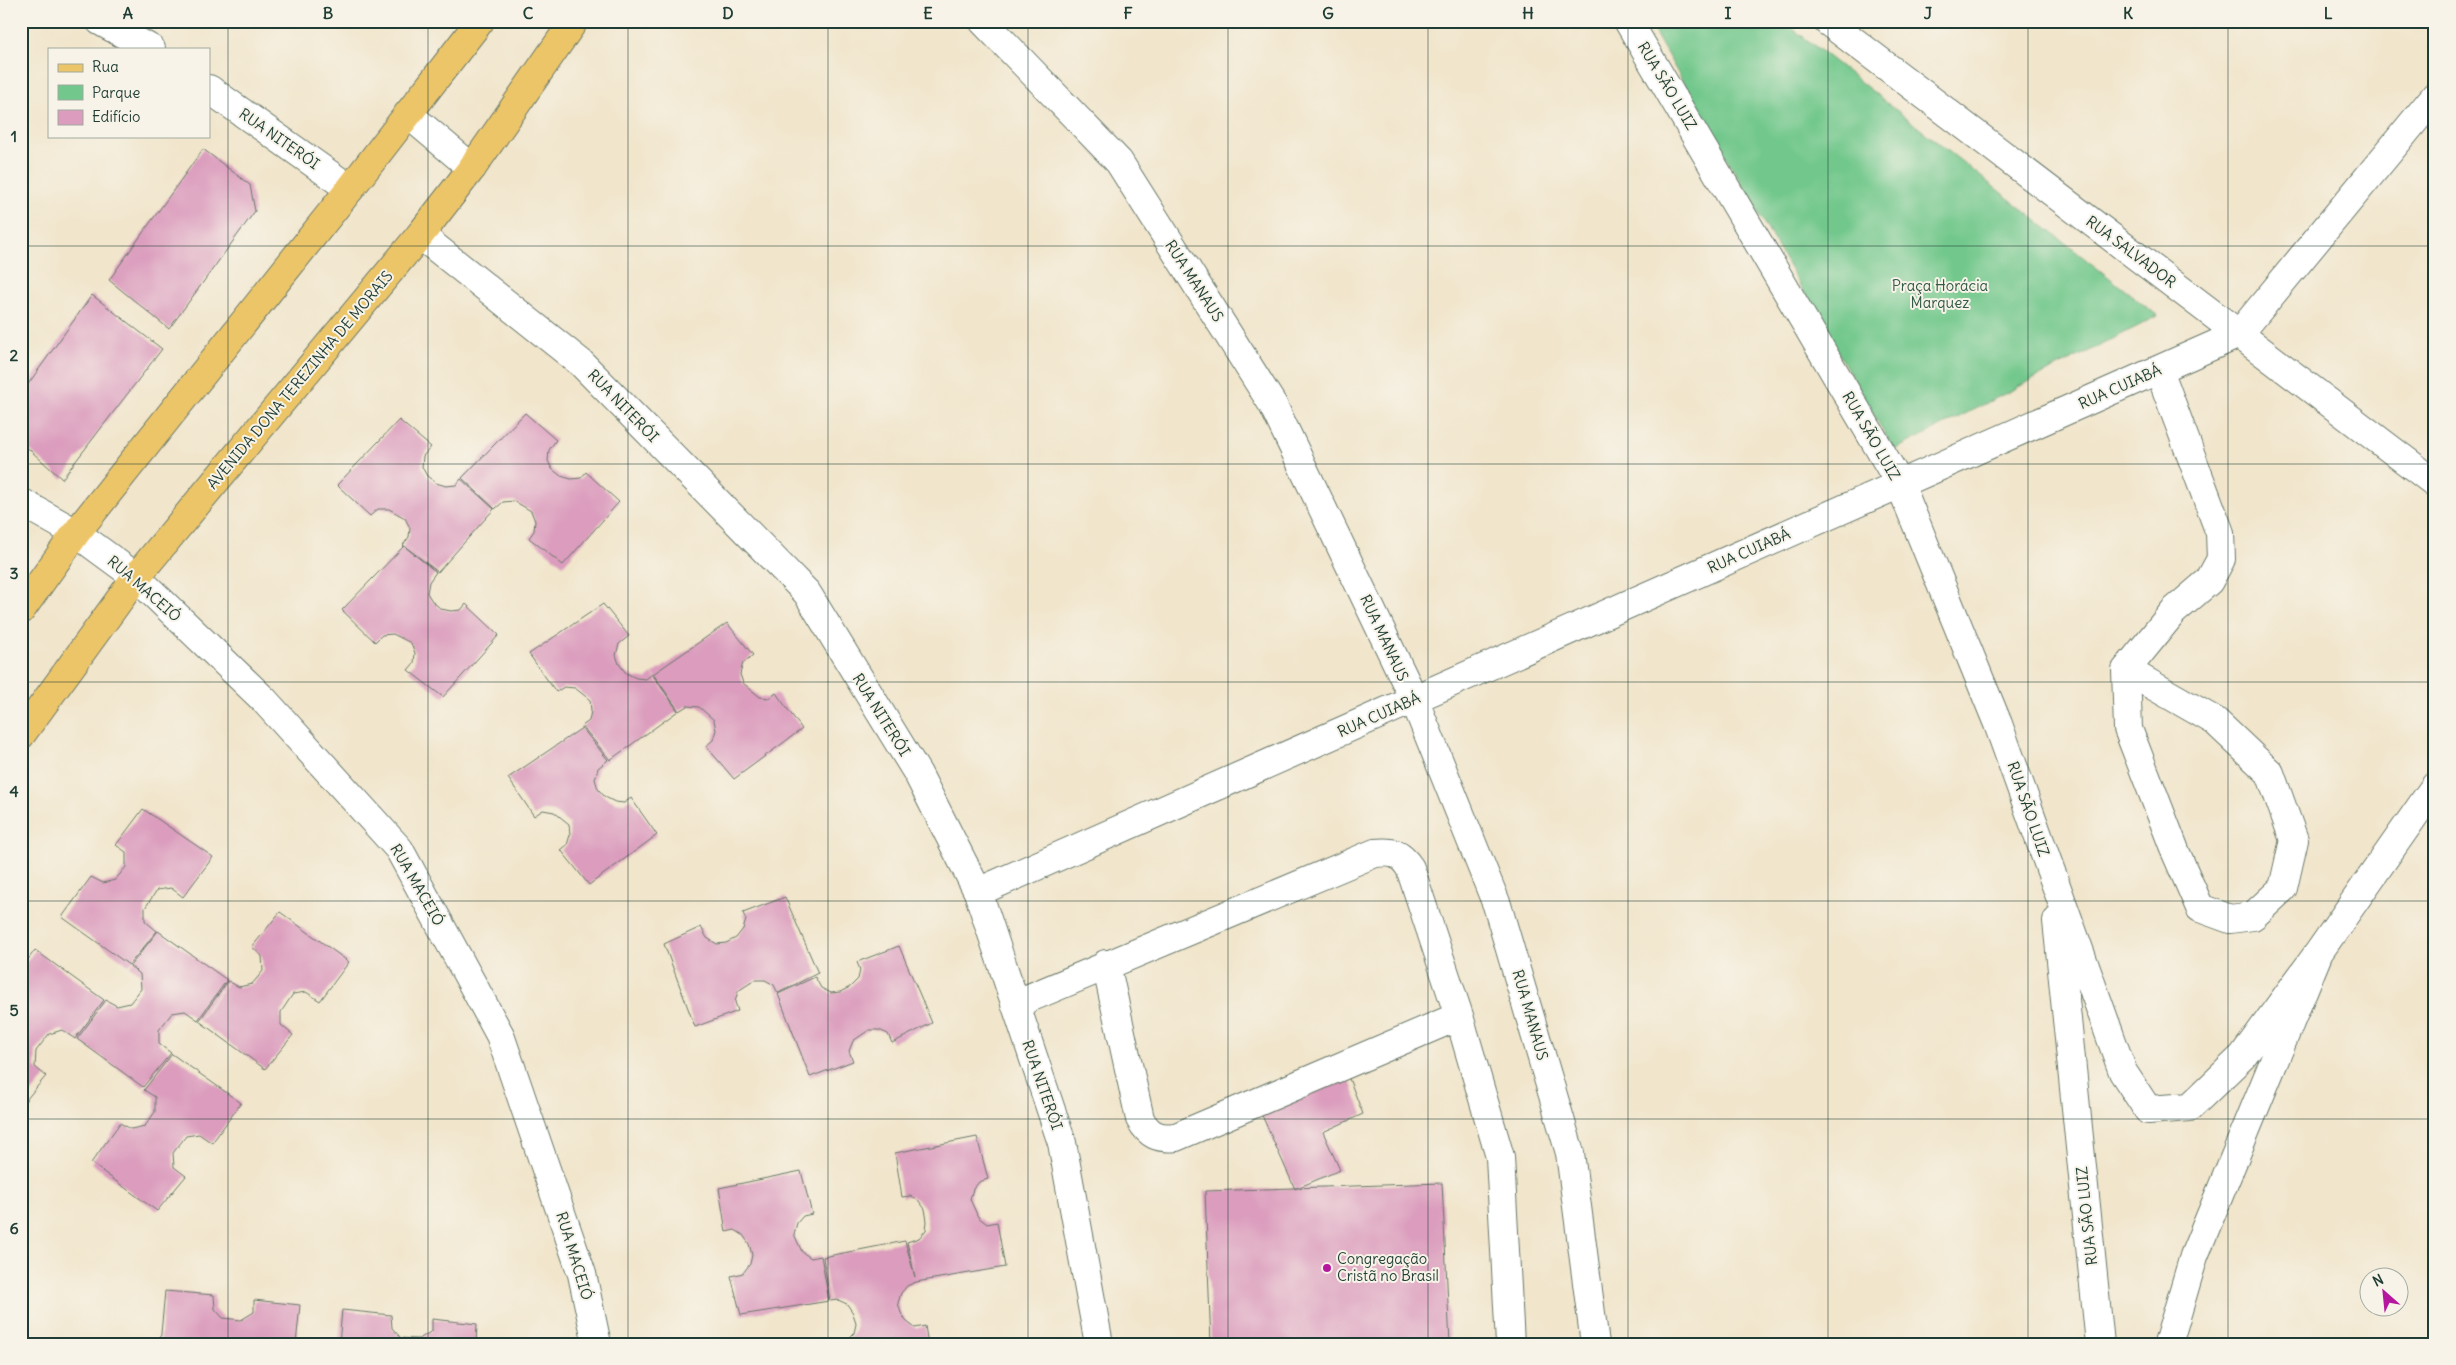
<svg xmlns="http://www.w3.org/2000/svg" width="2456" height="1365" font-family="Delius,sans-serif">
<style>
.park{fill:#72c88c;stroke:#488260}
.building{fill:#db9cbd}
.lines{fill:none;stroke-linecap:round;stroke-linejoin:round}
.minor-casing{stroke:#687869;stroke-width:30}
.major-casing{stroke:#687869;stroke-width:30}
.minor{stroke:#fff;stroke-width:28}
.major{stroke:#edc569;stroke-width:28}
.grid{fill:none;stroke:#1f3d34;stroke-width:1;stroke-opacity:0.55}
.poi-dot{fill:#b5179e;stroke:#f7f3e8;stroke-width:2}
.labels{text-anchor:middle;stroke-width:4;stroke-linejoin:round;paint-order:stroke}
.street-label{font-size:15px;fill:#1f3d34;stroke:#f7f3e8}
.park-label{font-size:15px;fill:#305946;stroke:#f7f3e8}
.poi-label{font-size:15px;fill:#1f3d34;stroke:#f7f3e8;text-anchor:start}
.neatline{fill:none;stroke:#1f3d34;stroke-width:2}
.grid-label{font-size:16px;text-anchor:middle;font-weight:bold;fill:#1f3d34}
</style>
<rect width="100%" height="100%" fill="#f7f3e8"/>
<filter id="ink" filterUnits="userSpaceOnUse"><feTurbulence type="fractalNoise" baseFrequency=".02" numOctaves="2"/><feDisplacementMap in="SourceGraphic" scale="10" xChannelSelector="R" yChannelSelector="G"/><feConvolveMatrix kernelMatrix="1 2 1 2 8 2 1 2 1" color-interpolation-filters="sRGB"/></filter>
<filter id="wash" filterUnits="userSpaceOnUse"><feTurbulence type="fractalNoise" baseFrequency=".0096" numOctaves="4" result="noise"/><feDisplacementMap in="SourceGraphic" scale="20" xChannelSelector="R" yChannelSelector="G"/><feGaussianBlur stdDeviation="1.12" result="paint"/><feColorMatrix in="noise" values="0 0 0 0 0 0 0 0 0 0 0 0 0 0 0 0 0 1.4 0 .05"/><feComposite in="paint" operator="in"/></filter>
<g filter="url(#wash)">
<rect width="100%" height="100%" fill="#f1e5cb"/>
<path class="park" d="M1648 21H1783L2158 316 1894 450Z"/>
<g id="blocks">
<path class="building" d="M203 149 250 185 255 211 169 329 109 280Z
M92 295 162 349 62 479 21 442V394Z
M525 413 556 440 549 450 548 461 552 469 561 476 571 479 581 478 586 472 619 502 563 565 529 538 534 531 535 521 531 511 514 501 503 502 495 509 462 478Z
M399 420 431 447 423 456 422 467 427 476 436 483 446 486 456 485 461 479 494 509 438 572 403 545 409 537 410 528 405 518 389 509H378L370 516 337 485Z
M404 546 436 572 429 582 427 593 432 601 441 609 451 611 461 610 466 604 499 635 443 697 408 670 414 663 415 653 411 643 393 634 382 635 375 642 342 610Z
M603 604 629 636 619 644 616 655 619 664 626 673 636 678 646 679 652 674 678 711 610 760 582 726 589 721 591 711 590 700 575 688 564 687 556 692 529 654Z
M727 623 753 655 743 663 740 674 743 683 760 697 769 698 776 693 802 729 734 779 706 746 713 740 716 730 714 720 699 707 687 706 679 711 653 674Z
M582 728 608 760 598 768 595 779 598 789 605 797 615 802 624 803 631 798 657 835 589 885 561 850 567 845 570 835 569 824 554 812 543 810 534 816 508 778Z
M143 809 213 857 183 897 171 888 157 890 145 908V921L157 931 129 965 62 917 91 877 103 883 115 880 126 867V852L116 845Z
M785 897 818 973 778 993 774 985 765 980H755L738 991 735 1002 738 1011 695 1027 664 944 701 927 707 938 717 944 726 943 736 938 743 929 746 920 743 913Z
M280 912 349 962 320 1001 306 992 293 994 281 1012V1025L293 1035 265 1069 199 1021 228 981 239 987 252 984 263 971 262 956 252 947Z
M158 931 227 980 198 1020 185 1011 172 1013 159 1030V1044L171 1053 143 1087 77 1039 106 1000 117 1006 130 1003 141 989 140 974 130 966Z
M899 946 932 1023 892 1043 888 1034 879 1030H869L853 1041 849 1051 853 1061 810 1077 778 994 815 977 821 988 831 993 840 992 850 987 858 979 860 970 857 962Z
M35 950 104 1000 75 1039 62 1030 49 1034 36 1051 35 1067 46 1076 21 1106V969Z
M172 1054 241 1103 212 1143 199 1134 186 1136 173 1153 174 1167 186 1176 157 1211 91 1163 120 1123 131 1129 145 1126 155 1112V1097L144 1090Z
M1348 1076 1363 1114 1323 1132 1340 1170 1295 1189 1260 1111Z
M977 1137 988 1179 979 1182 973 1189 970 1199 978 1217 987 1224 997 1222 1005 1267 916 1282 907 1286 901 1293 898 1303 901 1313 906 1321 915 1328 925 1326 928 1344H843L854 1333 856 1324 853 1313 847 1304 838 1300 830 1301 823 1257 905 1241 915 1277 907 1242 919 1238 926 1230 927 1221 925 1209 919 1201 910 1196 902 1197 895 1153Z
M801 1171 812 1214 803 1216 797 1223 794 1234 802 1252 811 1258 821 1256 829 1301 741 1315 731 1276 743 1273 750 1264 752 1255 749 1244 743 1235 735 1230 726 1232 719 1188Z
M1442 1183 1450 1344H1211L1205 1191Z
M165 1291 214 1295 215 1309 223 1318 241 1320 254 1312V1300L300 1305 296 1344H160Z
M342 1310 391 1315 392 1328 401 1338 419 1339 432 1331V1319L477 1324 476 1344H339Z"/>
</g>
</g>
<g filter="url(#ink)">
<use href="#blocks" fill-opacity="0" stroke="#687869" stroke-width="1"/>
<g class="lines">
<g class="minor-casing">
<path id="minor" d="M100 21 151 49
M983 21 1119 162 1273 405 1414 699 1497 905 1570 1153 1595 1344
M1628 21 1900 484 1998 724 2123 1072 2148 1110 2190 1107 2243 1056 2319 952
M1827 21 2435 483
M209 89 350 189
M408 114 472 168
M420 235 581 363 807 593 918 774 978 892 1062 1143 1099 1344
M21 502 76 533 136 577 264 700 399 849 500 1035 582 1274 597 1344
M2126 670 2215 721 2270 773 2294 840 2283 888 2253 916 2230 919 2200 908 2176 853 2128 729 2126 670 2174 611 2209 581 2221 559 2220 533 2159 370
M978 892 2239 334 2435 96
M2057 921 2100 1344
M1106 964 1140 1119C1149 1135 1158 1139 1176 1137L1459 1016
M1015 1004 1375 853C1393 851 1400 853 1410 868L1459 1016 1500 1157 1510 1344
M2168 1344 2194 1256 2319 952 2435 786"/>
</g>
<g class="major-casing">
<path id="major" d="M21 610 76 533 350 189 480 21
M21 735 136 577 420 235 472 168 574 21"/>
</g>
<use href="#minor" class="minor"/>
<use href="#major" class="major"/>
</g>
</g>
<path class="grid" d="M228 21V1344M428 21V1344M628 21V1344M828 21V1344M1028 21V1344M1228 21V1344M1428 21V1344M1628 21V1344M1828 21V1344M2028 21V1344M2228 21V1344M21 246H2435M21 464H2435M21 682H2435M21 901H2435M21 1119H2435"/>
<circle class="poi-dot" cx="1327" cy="1268" r="5"/>
<g class="labels">
<g class="street-label">
<text transform="translate(1667 86) rotate(59)" y="5">RUA SÃO LUIZ</text>
<text transform="translate(279 139) rotate(35)" y="5">RUA NITERÓI</text>
<text transform="translate(2131 252) rotate(37)" y="5">RUA SALVADOR</text>
<text transform="translate(1194 281) rotate(57)" y="5">RUA MANAUS</text>
<text transform="translate(300 380) rotate(-50)" y="5">AVENIDA DONA TEREZINHA DE MORAIS</text>
<text transform="translate(2120 387) rotate(-24)" y="5">RUA CUIABÁ</text>
<text transform="translate(623 406) rotate(46)" y="5">RUA NITERÓI</text>
<text transform="translate(1871 436) rotate(60)" y="5">RUA SÃO LUIZ</text>
<text transform="translate(1749 551) rotate(-24)" y="5">RUA CUIABÁ</text>
<text transform="translate(144 589) rotate(41)" y="5">RUA MACEIÓ</text>
<text transform="translate(1384 638) rotate(65)" y="5">RUA MANAUS</text>
<text transform="translate(881 715) rotate(58)" y="5">RUA NITERÓI</text>
<text transform="translate(1379 715) rotate(-24)" y="5">RUA CUIABÁ</text>
<text transform="translate(2028 809) rotate(71)" y="5">RUA SÃO LUIZ</text>
<text transform="translate(417 885) rotate(60)" y="5">RUA MACEIÓ</text>
<text transform="translate(1530 1015) rotate(74)" y="5">RUA MANAUS</text>
<text transform="translate(1042 1085) rotate(71)" y="5">RUA NITERÓI</text>
<text transform="translate(2087 1216) rotate(-96)" y="5">RUA SÃO LUIZ</text>
<text transform="translate(574 1256) rotate(73)" y="5">RUA MACEIÓ</text>
</g>
<g class="park-label">
<text x="1940" y="291">Praça Horácia<tspan x="1940" dy="17">Marquez</tspan></text>
</g>
<g class="poi-label">
<text x="1337" y="1264">Congregação<tspan x="1337" dy="17">Cristã no Brasil</tspan></text>
</g>
</g>
<rect width="2456" height="1365" fill="none" stroke="#f7f3e8" stroke-width="55"/>
<rect x="48" y="48" width="162" height="90" fill="#f7f3e8" stroke="#a1aaa0"/>
<rect x="58" y="64" width="25" height="8" fill="#edc569" stroke="#a1aaa0"/>
<text x="92" y="72" font-size="15" fill="#1f3d34">Rua</text>
<rect x="58" y="85" width="25" height="15" fill="#72c88c" stroke="#a1aaa0"/>
<text x="92" y="98" font-size="15" fill="#1f3d34">Parque</text>
<rect x="58" y="110" width="25" height="15" fill="#db9cbd" stroke="#a1aaa0"/>
<text x="92" y="122" font-size="15" fill="#1f3d34">Edifício</text>
<g transform="translate(2384 1292) rotate(333)"><circle r="24" fill="#f7f3e8" stroke="#a1aaa0"/>
<path d="M0-4L9 19L0 12L-9 19Z" fill="#b5179e"/>
<text y="-8" font-size="14" font-weight="bold" text-anchor="middle" fill="#1f3d34">N</text>
</g>
<rect x="28" y="28" width="2400" height="1310" class="neatline"/>
<g class="grid-label">
<text x="128" y="19">A</text>
<text x="328" y="19">B</text>
<text x="528" y="19">C</text>
<text x="728" y="19">D</text>
<text x="928" y="19">E</text>
<text x="1128" y="19">F</text>
<text x="1328" y="19">G</text>
<text x="1528" y="19">H</text>
<text x="1728" y="19">I</text>
<text x="1928" y="19">J</text>
<text x="2128" y="19">K</text>
<text x="2328" y="19">L</text>
<text x="14" y="142">1</text>
<text x="14" y="361">2</text>
<text x="14" y="579">3</text>
<text x="14" y="797">4</text>
<text x="14" y="1016">5</text>
<text x="14" y="1234">6</text>
</g>
</svg>
